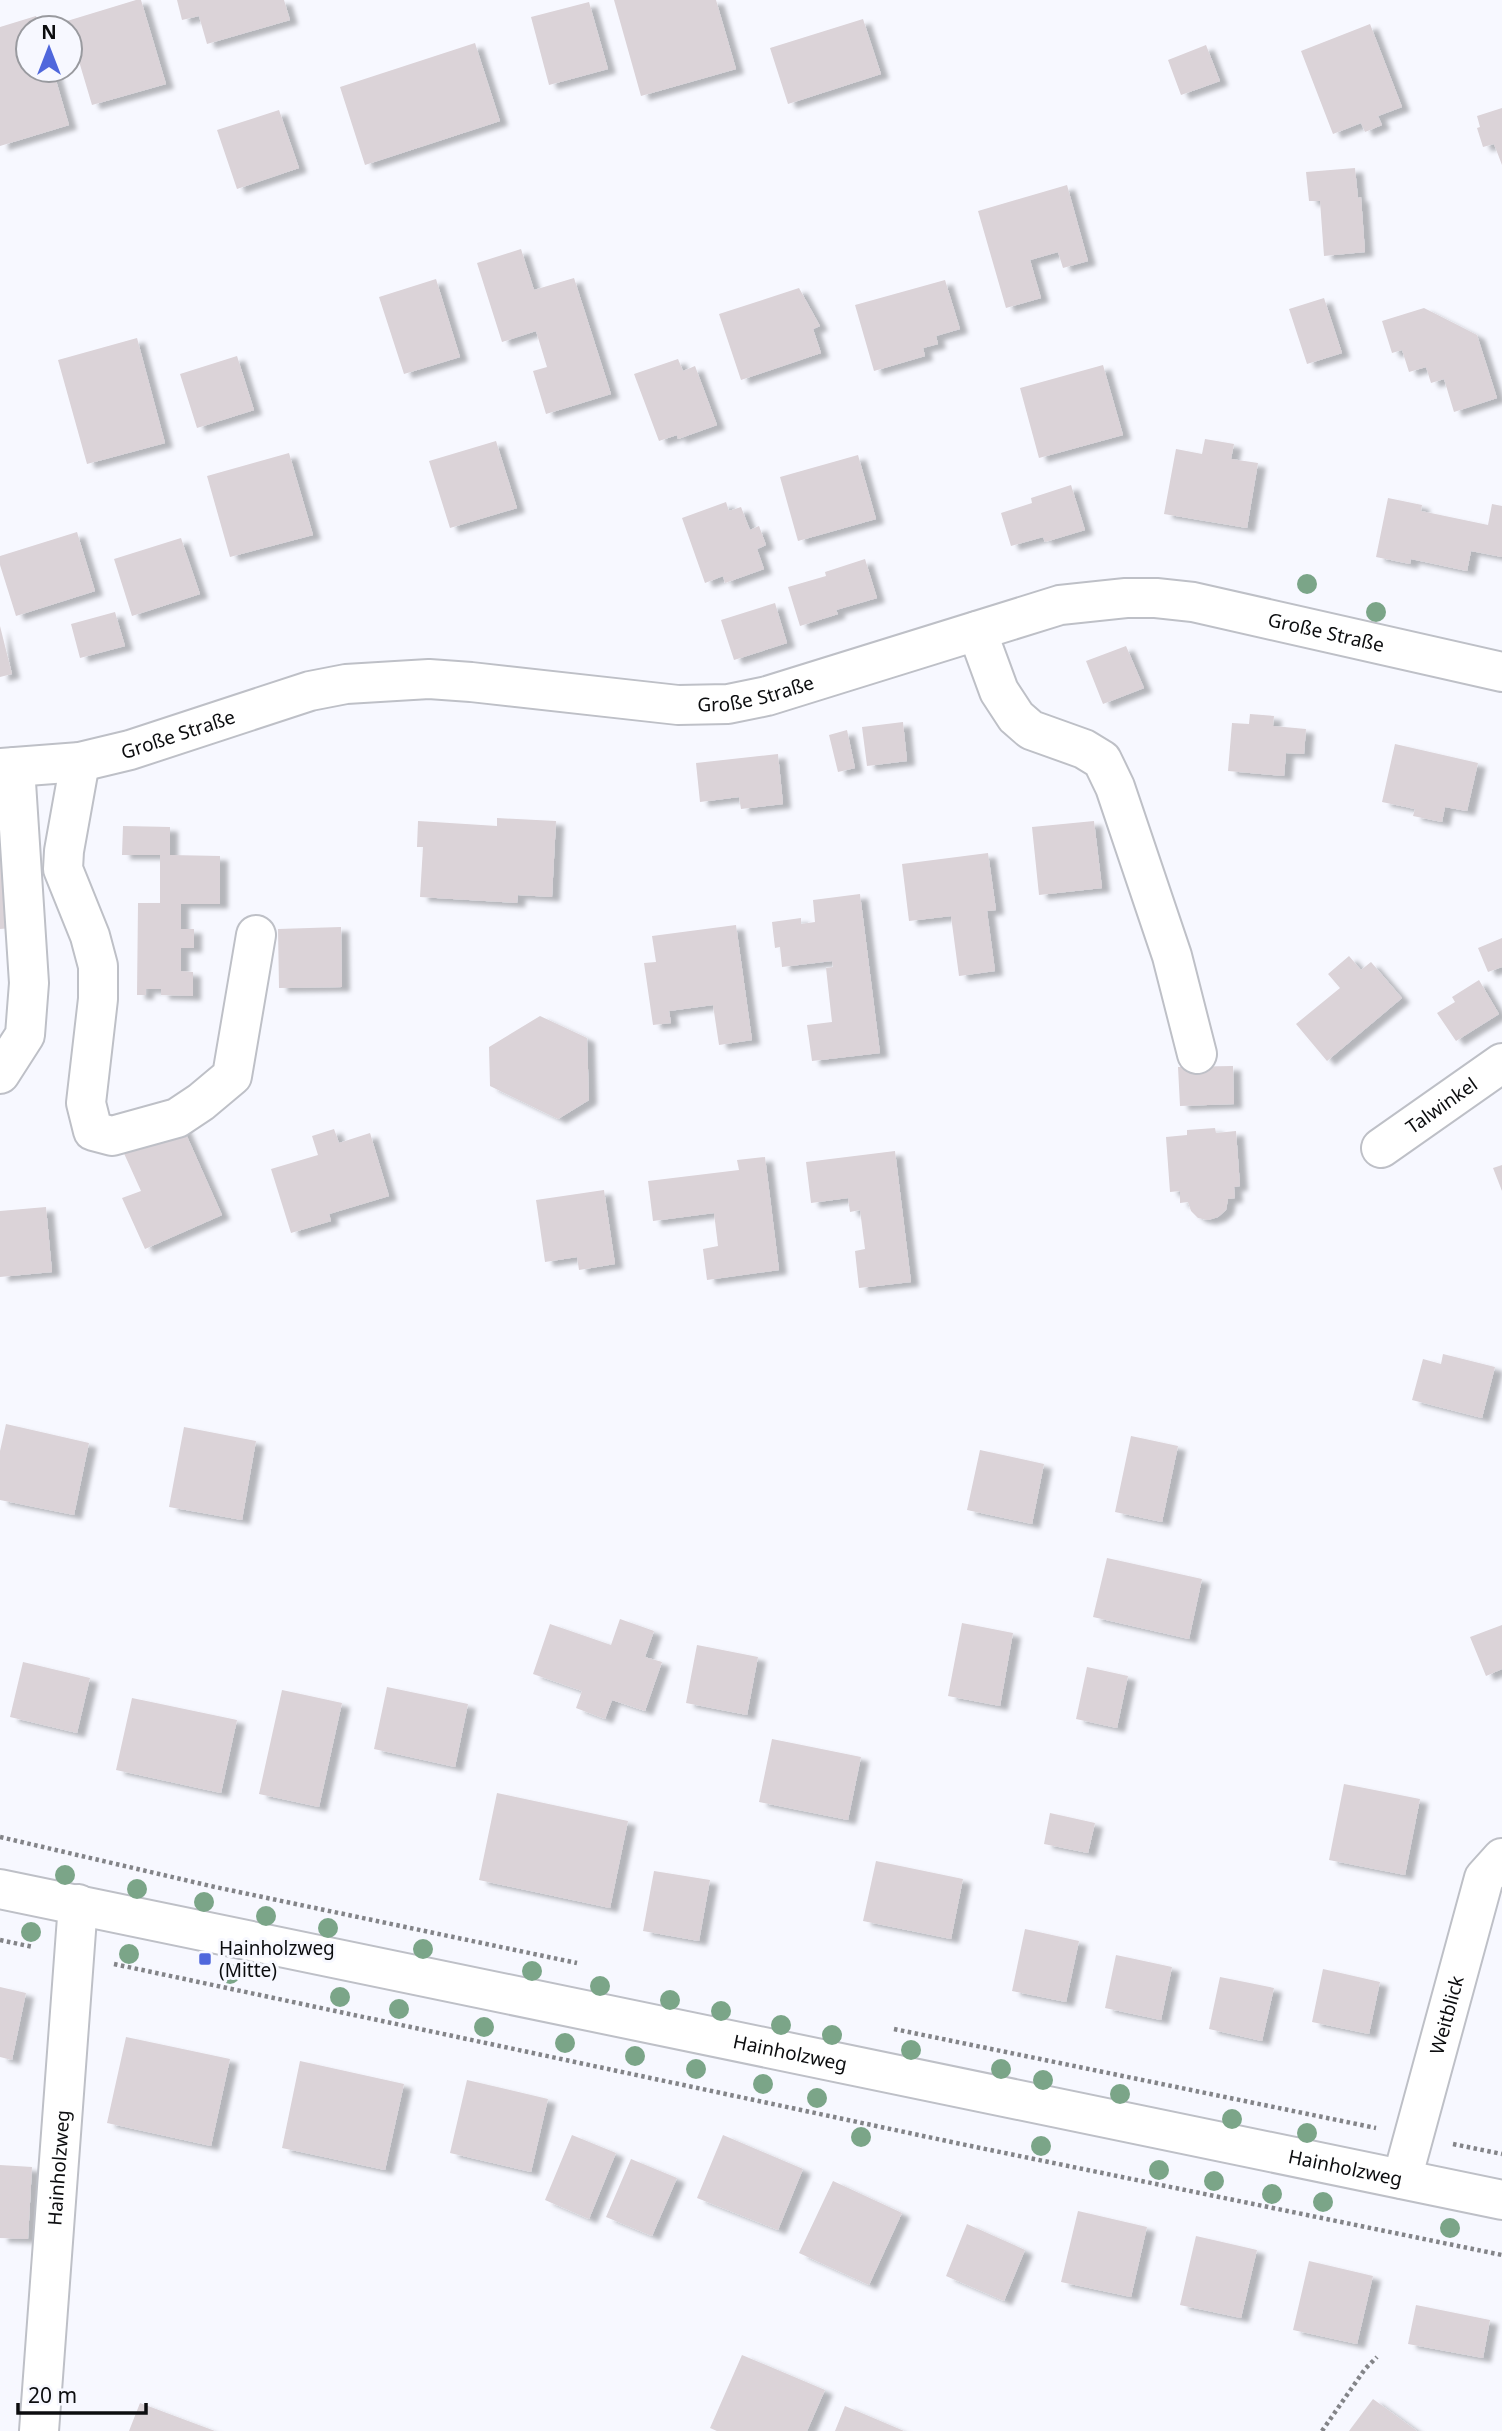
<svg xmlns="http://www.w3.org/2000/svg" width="1502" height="2431" font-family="'Noto Sans',sans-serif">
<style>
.building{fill:#dbd3d8;filter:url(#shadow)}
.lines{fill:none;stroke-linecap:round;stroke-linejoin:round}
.minor-casing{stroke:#bec0c7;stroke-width:42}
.path{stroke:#838488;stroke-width:4.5;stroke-dasharray:3.5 3.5;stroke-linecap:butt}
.minor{stroke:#fff;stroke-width:38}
.tree{fill:#7ba588}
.poi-dot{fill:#4f67dc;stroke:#f7f8ff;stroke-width:2.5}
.labels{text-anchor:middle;stroke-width:6;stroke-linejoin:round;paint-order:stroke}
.street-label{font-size:19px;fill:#0c0d0f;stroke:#f7f8ff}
.poi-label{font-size:19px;fill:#0c0d0f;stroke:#f7f8ff;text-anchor:start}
</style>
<defs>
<filter id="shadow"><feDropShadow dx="8" dy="4.5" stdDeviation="2" flood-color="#0004"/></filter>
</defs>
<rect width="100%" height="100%" fill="#f7f8ff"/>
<path class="building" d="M136 0H141L166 84 92 105 67 21Z
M177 0H284L290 20 207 44 199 16 182 20Z
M614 0H716L736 69 641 96Z
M589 2 608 69 549 85 531 17Z
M36 16 40 28H28V70H53L69 125 0 146V27Z
M863 19 881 74 788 104 770 48Z
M1370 24 1402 107 1378 116 1382 125 1365 132 1361 123 1333 134 1301 51Z
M475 43 500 121 365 165 340 87Z
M1206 45 1220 81 1181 95 1168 60Z
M1502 108V165L1494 144 1483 147 1477 128 1480 127 1477 116Z
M279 110 299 168 237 189 217 130Z
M1355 168 1358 198 1361 197 1365 252 1324 256 1320 201H1309L1306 172Z
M1067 185 1088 261 1063 268 1058 252 1030 260 1041 298 1006 308 978 211Z
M521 249 534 290 574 278 611 394 546 414 533 371 547 367 536 331 502 342 477 263Z
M436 279 460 357 404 374 379 297Z
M945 280 960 329 936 336 938 344 923 348 925 356 874 371 855 305Z
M799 288 820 326 813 329 821 353 741 380 719 314Z
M1324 298 1342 353 1307 364 1289 309Z
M1424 308 1477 335 1497 398 1454 412 1444 379 1431 383 1426 367 1409 372 1402 350 1392 353 1382 321Z
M137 338 165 443 87 464 58 360Z
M237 356 254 410 197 428 180 374Z
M678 359 683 371 695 366 717 425 678 439 677 435 659 441 634 374Z
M1103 365 1123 435 1039 458 1020 388Z
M1205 439 1234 444 1231 459 1258 463 1247 528 1164 514 1176 449 1202 454Z
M496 441 517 508 450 528 429 461Z
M289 453 313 535 230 557 207 476Z
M858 455 876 519 798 541 780 477Z
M1071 485 1085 530 1045 542 1043 537 1011 546 1001 513 1032 503 1031 498Z
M1388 498 1422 505 1421 511 1488 525 1492 504 1502 506V557L1471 551 1467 571 1411 559 1410 564 1376 557Z
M726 502 729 511 741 507 750 530 759 526 766 545 757 549 764 569 725 583 723 576 705 583 682 518Z
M77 532 95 591 16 616 0 565V556Z
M181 538 200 594 132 616 114 559Z
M865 559 877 598 836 610 838 614 800 626 788 587 826 576 825 572Z
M775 603 787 643 734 660 721 620Z
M115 612 125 646 80 658 71 624Z
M0 626 12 674 0 677Z
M1126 646 1144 688 1103 704 1086 661Z
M1250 714 1274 716 1273 726 1306 729 1304 754 1286 753 1284 776 1228 771 1232 723 1249 724Z
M903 722 907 761 867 766 862 727Z
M847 730 855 768 838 772 829 735Z
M1395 744 1478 763 1467 811 1445 807 1442 822 1413 816 1415 809 1382 802Z
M778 754 783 804 741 809 739 797 700 802 696 763Z
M497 818 556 821 552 897 518 895 517 903 420 897 423 847H417L418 821 497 826Z
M1094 821 1102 888 1039 895 1032 827Z
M123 826 170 827V855L220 856V904H181V929H194V948H181V971L193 972V996L161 995V989H146V995H137L138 903H160V855H122Z
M9 841 12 928 0 929V842Z
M988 853 996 910 987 911 995 971 959 976 951 916 909 921 902 864Z
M860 894 880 1053 812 1061 807 1025 832 1022 826 968 833 967 832 961 782 967 780 947 775 948 772 922 801 918V924L815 922 813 900Z
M736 925 752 1040 719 1045 713 1005 669 1011 671 1023 653 1025 644 963 656 962 652 936Z
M341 927 342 987 279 988 278 929Z
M1502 938V967L1488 972 1478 948Z
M1349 956 1361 970 1371 962 1402 998 1327 1061 1296 1024 1340 988 1328 974Z
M1479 980 1499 1014 1456 1041 1437 1013 1455 1002 1452 997Z
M540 1016 587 1038 589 1100 558 1119 490 1086 489 1047Z
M1233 1066 1234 1104 1180 1106 1178 1067Z
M181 1123 222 1215 145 1249 122 1198 141 1191 122 1149Z
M1215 1128 1216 1133 1236 1131 1240 1186 1234 1187 1235 1198 1228 1199 1226 1210 1218 1217 1208 1220 1198 1218 1191 1211 1188 1202 1180 1203V1191L1170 1192 1166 1137 1187 1135V1130Z
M334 1129 339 1143 370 1133 389 1196 329 1214 331 1221 291 1233 271 1169 318 1155 312 1136Z
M895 1151 911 1282 859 1288 855 1251 865 1249 860 1210 850 1212 848 1198 811 1203 806 1162Z
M765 1157 779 1270 707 1280 703 1249 718 1246 714 1213 653 1221 648 1181 739 1170 737 1160Z
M1502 1165V1191L1493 1168Z
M604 1190 615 1264 579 1270 577 1257 545 1262 536 1200Z
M46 1207 52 1272 0 1277V1211Z
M1443 1354 1495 1367 1482 1418 1412 1400 1423 1359 1441 1364Z
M6 1424 89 1443 74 1515 0 1500V1451Z
M184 1427 256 1441 242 1520 169 1507Z
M1131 1436 1178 1446 1162 1522 1115 1512Z
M980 1450 1044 1464 1032 1524 967 1510Z
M1107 1558 1202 1579 1189 1639 1093 1617Z
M620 1619 654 1631 645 1657 662 1662 645 1711 612 1700 605 1719 576 1708 582 1691 533 1674 550 1624 611 1645Z
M962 1623 1013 1633 1000 1706 948 1696Z
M1502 1625V1669L1486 1676 1470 1637Z
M697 1645 758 1657 747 1715 686 1703Z
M23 1662 90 1678 77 1733 10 1717Z
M1087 1667 1128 1676 1117 1728 1076 1719Z
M387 1687 468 1704 455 1767 374 1749Z
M282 1690 342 1703 319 1807 259 1794Z
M132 1698 237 1720 221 1793 116 1770Z
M772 1739 861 1757 848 1820 759 1802Z
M1344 1784 1420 1799 1405 1875 1329 1860Z
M497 1793 628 1821 610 1908 479 1880Z
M1050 1813 1095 1823 1088 1853 1044 1844Z
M876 1861 963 1879 951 1939 863 1921Z
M654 1871 710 1880 699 1941 643 1931Z
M1025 1929 1079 1941 1066 2002 1012 1991Z
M1116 1955 1172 1967 1161 2020 1105 2008Z
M1323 1969 1380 1982 1369 2034 1312 2022Z
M1220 1977 1274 1988 1262 2041 1209 2029Z
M0 1987 26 1993 12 2060 0 2057Z
M126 2037 230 2059 211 2146 107 2123Z
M300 2061 404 2084 385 2170 282 2148Z
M467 2080 548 2099 531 2172 450 2153Z
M572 2135 616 2153 589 2219 545 2200Z
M723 2135 803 2169 778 2230 697 2198Z
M631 2159 677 2178 652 2236 606 2217Z
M0 2165 32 2167 28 2239 0 2238Z
M833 2181 902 2213 869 2285 799 2253Z
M1078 2211 1147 2227 1131 2297 1061 2282Z
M967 2224 1025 2250 1004 2301 946 2276Z
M1196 2236 1257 2250 1241 2318 1180 2305Z
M1309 2261 1373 2276 1357 2344 1293 2330Z
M1416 2305 1490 2320 1483 2358 1408 2344Z
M742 2355 825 2390 807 2431H717L710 2428Z
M1373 2399 1417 2431H1349Z
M140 2403 188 2421 215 2431H129Z
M845 2406 904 2431H835Z"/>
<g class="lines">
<g class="minor-casing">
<g id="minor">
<path d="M977 631 999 691 1016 717 1031 730 1084 749 1102 760 1115 787 1172 956 1197 1054"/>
<path d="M80 762 64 851 63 869 90 936 98 966V999L86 1103 93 1131 112 1136 177 1118 201 1102 232 1076 256 935"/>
<path id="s1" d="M0 768 80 762 130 750 310 691 346 684 429 679 471 682 678 705 728 704 767 696 1060 605 1126 598H1156L1193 602 1502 672"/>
<path d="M0 1074 25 1035 29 983 15 767"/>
<path id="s2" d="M1381 1148 1502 1063"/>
<path id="s3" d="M0 1889 1502 2200"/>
<path id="s4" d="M1402 2179 1484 1878 1502 1858"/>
<path id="s5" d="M39 2431 78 1904"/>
</g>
</g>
<path class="path" d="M0 1837 215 1887 577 1963
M0 1940 33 1947
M114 1964 961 2144 1502 2255
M894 2029 1376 2128
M1453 2144 1502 2154
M1322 2431 1365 2369 1377 2357"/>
<use href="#minor" class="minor"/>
</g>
<g class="tree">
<circle cx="1307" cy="584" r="10"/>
<circle cx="1376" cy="612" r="10"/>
<circle cx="65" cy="1875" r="10"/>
<circle cx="137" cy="1889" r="10"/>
<circle cx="204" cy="1902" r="10"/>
<circle cx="266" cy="1916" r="10"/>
<circle cx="328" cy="1928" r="10"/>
<circle cx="31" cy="1932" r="10"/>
<circle cx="423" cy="1949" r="10"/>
<circle cx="129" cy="1954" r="10"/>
<circle cx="532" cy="1971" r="10"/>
<circle cx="230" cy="1974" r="10"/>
<circle cx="600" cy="1986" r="10"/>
<circle cx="340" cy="1997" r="10"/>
<circle cx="670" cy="2000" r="10"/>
<circle cx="399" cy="2009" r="10"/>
<circle cx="721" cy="2011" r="10"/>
<circle cx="781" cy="2025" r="10"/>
<circle cx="484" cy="2027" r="10"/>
<circle cx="832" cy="2035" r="10"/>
<circle cx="565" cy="2043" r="10"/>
<circle cx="911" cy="2050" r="10"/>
<circle cx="635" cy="2056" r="10"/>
<circle cx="696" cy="2069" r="10"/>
<circle cx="1001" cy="2069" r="10"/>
<circle cx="1043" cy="2080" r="10"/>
<circle cx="763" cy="2084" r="10"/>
<circle cx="1120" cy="2094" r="10"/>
<circle cx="817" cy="2098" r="10"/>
<circle cx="1232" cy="2119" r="10"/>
<circle cx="1307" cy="2133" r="10"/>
<circle cx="861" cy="2137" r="10"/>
<circle cx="1041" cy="2146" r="10"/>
<circle cx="1159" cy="2170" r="10"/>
<circle cx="1214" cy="2181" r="10"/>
<circle cx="1272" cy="2194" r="10"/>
<circle cx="1323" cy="2202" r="10"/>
<circle cx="1450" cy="2228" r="10"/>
</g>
<rect class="poi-dot" x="198" y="1952" width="14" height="14" rx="3.5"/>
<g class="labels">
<g class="street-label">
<text dy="7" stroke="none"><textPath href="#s1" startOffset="1358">Große Straße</textPath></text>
<text dy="7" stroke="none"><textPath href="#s1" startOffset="770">Große Straße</textPath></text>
<text dy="7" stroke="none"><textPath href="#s1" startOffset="182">Große Straße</textPath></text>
<text dy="7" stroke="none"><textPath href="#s2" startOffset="74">Talwinkel</textPath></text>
<text dy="7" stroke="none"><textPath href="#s4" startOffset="170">Weitblick</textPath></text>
<text dy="7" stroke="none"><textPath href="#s3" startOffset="807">Hainholzweg</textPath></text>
<text dy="7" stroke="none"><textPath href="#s5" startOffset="264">Hainholzweg</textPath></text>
<text dy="7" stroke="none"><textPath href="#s3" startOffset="1374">Hainholzweg</textPath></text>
</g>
<g class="poi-label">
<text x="219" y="1955">Hainholzweg<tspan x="219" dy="22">(Mitte)</tspan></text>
</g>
</g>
<g transform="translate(49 49)"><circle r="33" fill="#f7f8ff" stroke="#999a9f" stroke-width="2"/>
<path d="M0-5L12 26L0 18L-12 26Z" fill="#4f67dc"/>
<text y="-10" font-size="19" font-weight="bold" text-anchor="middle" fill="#0c0d0f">N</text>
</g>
<path d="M18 2403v10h128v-10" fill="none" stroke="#0c0d0f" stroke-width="3.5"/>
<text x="28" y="2403" font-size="21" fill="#0c0d0f" stroke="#f7f8ff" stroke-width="5" paint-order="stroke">20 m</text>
</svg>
